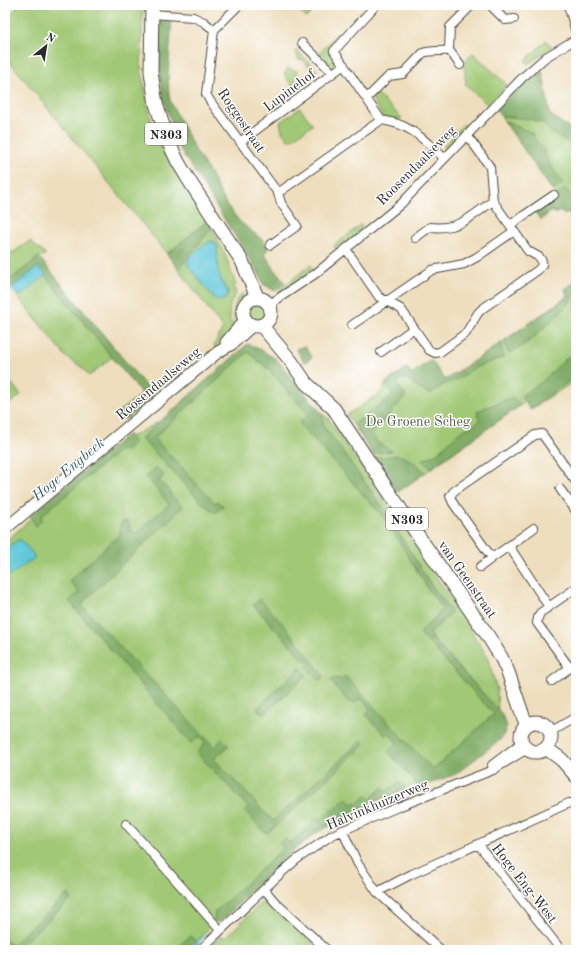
<svg xmlns="http://www.w3.org/2000/svg" width="581" height="955" font-family="'Old Standard TT',serif">
<style>
.green{fill:#a0c874;stroke:#667a50;fill-rule:evenodd}
.forest{fill:#80ac66;stroke:#566c48}
.water{fill:#5ec8d9;stroke:#447a82}
.lines{fill:none;stroke-linecap:round;stroke-linejoin:round}
.stream{stroke:#5ec8d9;stroke-width:2}
.street-casing{stroke:#484641;stroke-width:10}
.secondary-casing{stroke:#484641;stroke-width:13}
.primary-casing{stroke:#484641;stroke-width:15}
.street{stroke:#fff;stroke-width:8}
.secondary{stroke:#fff;stroke-width:11}
.primary{stroke:#fff;stroke-width:13}
.labels{text-anchor:middle;stroke-width:3;stroke-linejoin:round;paint-order:stroke}
.shield{fill:#fff;stroke:#6b6b6b;stroke-width:1}
.shield-label{font-size:13px;font-weight:bold;fill:#2b2b2b}
.street-label{font-size:14px;fill:#2b2b2b;stroke:#fff}
.park-label{font-size:14px;fill:#546245;stroke:#fff}
.water-label{font-size:15px;font-style:italic;fill:#3d6268;stroke:#fff}
</style>
<rect width="100%" height="100%" fill="#fff"/>
<filter id="ink" filterUnits="userSpaceOnUse"><feTurbulence type="fractalNoise" baseFrequency=".025" numOctaves="2"/><feDisplacementMap in="SourceGraphic" scale="8" xChannelSelector="R" yChannelSelector="G"/><feConvolveMatrix kernelMatrix="1 2 1 2 8 2 1 2 1" color-interpolation-filters="sRGB"/></filter>
<filter id="wash" filterUnits="userSpaceOnUse"><feTurbulence type="fractalNoise" baseFrequency=".012" numOctaves="4" result="noise"/><feDisplacementMap in="SourceGraphic" scale="16" xChannelSelector="R" yChannelSelector="G"/><feGaussianBlur stdDeviation="0.9" result="paint"/><feColorMatrix in="noise" values="0 0 0 0 0 0 0 0 0 0 0 0 0 0 0 0 0 1.4 0 .05"/><feComposite in="paint" operator="in"/></filter>
<g filter="url(#wash)">
<rect width="100%" height="100%" fill="#eedebd"/>
<path class="green" d="M18 5H84L97 10 99 5H122L143 9 141 68 150 116 158 140 165 155 207 221 167 254 5 56V24Z
M293 5H318L306 18Z
M339 32 343 36 330 49 338 62 339 65 334 68 318 54Z
M546 40 552 47 528 64 525 61Z
M297 50 317 70 314 76 311 75 312 70 303 60 298 59 296 51Z
M473 53 507 85 488 105 466 85 464 68 462 64Z
M288 68 297 71 298 75 293 86 284 75Z
M542 70 550 115 576 133V217L574 215 571 217 569 212 564 215 561 211 555 214 553 210 541 220 534 211 556 196 497 110Z
M376 93 402 118 398 120 383 117 372 99Z
M300 108 313 125 289 141 282 132 280 122Z
M464 124 467 127 450 146V149L448 151 443 146Z
M361 224 363 227 357 233 356 237 338 252 334 246Z
M212 228 226 257 236 285H234L236 294C228 304 227 317 234 327L231 332 215 348 214 345 223 328 178 269ZM212 241 215 242 218 247 217 255 218 269 219 276 224 286 223 300H216L190 257 208 242Z
M30 241 46 255 39 257 5 284V245L12 253Z
M310 265 312 268 307 274 306 277 283 292 279 293 278 291Z
M46 275 112 357 89 376 83 368 66 357 18 297Z
M576 281V380L530 410 525 402 398 492 347 415 382 392 386 383 407 368 411 374 431 361 446 381 568 296 565 290Z
M243 293V297L238 307 237 324C230 313 234 300 243 293Z
M249 312a8 8 0 1 1 16 0a8 8 0 1 1-16 0Z
M248 344 317 415 312 425 373 498 448 611 425 632 497 711 419 783 362 805 309 830 244 889 202 936 187 950H5V542L36 514 122 442 171 415Z
M5 375 21 395 5 408Z
M323 415 328 418 450 597 487 656 497 690 498 710 431 637 430 633 451 611 429 582 384 509 323 425Z
M264 900 270 904 320 950H206L219 937H226Z"/>
<path class="forest" d="M172 17 168 76 169 95 171 103 195 150 210 173 226 204 240 222 264 241 268 249 264 254 285 283 275 291 263 284 258 272 180 149 164 100 160 74V18Z
M542 70 550 115 576 132V147L552 133 542 123 529 119 501 116 496 109 519 88Z
M504 121 532 133 534 138 544 150 548 162 563 184 553 191Z
M565 189 576 199V218L574 215 571 216 568 212 564 214 561 210 555 213 553 210 544 215V217L541 220 534 210Z
M207 221 212 228 178 269 167 254Z
M39 257 154 396 125 420 118 412 142 394 38 267 5 293V284Z
M576 281V295C564 309 525 350 508 353L504 341 568 297 565 289Z
M501 343 503 356 502 358 476 367 458 379 443 385 430 394 420 389 407 379H401L398 382V386L406 396 374 431 373 435 378 443 392 451 373 454 354 424 392 396V393L385 383 407 368 411 374 431 360 445 380Z
M248 344 261 350 276 359 323 415V425L384 509 429 582 451 611V613L430 633 431 638 501 713 507 726 502 738 456 774 426 785H416L414 780 388 752 397 743 389 733 386 736 366 715 370 709 361 698 355 703 348 702 330 680 336 678 340 679 345 676 433 770 494 714 420 633 443 609 430 592 386 520 299 423 309 415 269 370 248 352 154 438 215 503 218 501 223 506 215 513 202 503 141 438Z
M305 346 312 357 305 363 296 349Z
M576 352V376L530 409 521 396 542 382 571 354Z
M513 397 521 405 431 468 421 460C443 454 445 443 460 432 466 428 472 427 477 423L479 420 477 411Z
M128 434 134 443 127 451 123 449 119 451 42 515 41 517 42 519 36 526 30 516Z
M398 455 413 461 425 472 398 492 376 458Z
M156 467 164 475 159 481 171 492 170 494 183 507 87 598 83 603V607L214 747 222 739 229 746 214 759 273 821 362 740 365 744 268 833 264 832 245 811 248 807 197 753 205 743 199 736 191 743 69 601 79 592 69 581 120 534 121 523 123 521 129 522 130 530 135 534 169 504 146 476Z
M260 599 288 630 323 675V678L319 680 307 668 309 665 253 605Z
M300 668 307 675 263 715 257 708Z
M398 783 401 784 406 789 374 802 318 832 290 853 219 923 214 920 215 912 284 848 280 843 285 838 290 843 318 817 321 819 331 809 333 811 346 798 352 804 355 802 357 803 367 796 370 799 383 787 387 791Z
M68 894 72 898 17 949 18 950H5V938L12 945Z
M190 936 200 945 194 950H175Z"/>
<path class="water" d="M212 241 217 245 218 269 222 283 228 291 227 297 223 300H216L213 297 187 264C188 255 201 248 208 242Z
M38 267 46 275 18 297 11 288Z
M18 540H21L34 555V558L11 575H8L5 573C5 557 3 550 18 540Z"/>
<g class="lines">
<path class="stream" d="M180 391 219 359
M5 949 6 950
M189 950 204 936"/>
</g>
</g>
<g filter="url(#ink)">
<g class="lines">
<g class="street-casing">
<path id="street" d="M376 5 334 51 381 120C411 124 423 139 444 158
M490 5 505 20 514 19
M568 5 576 32
M152 14 193 17 204 22 214 30 239 5
M214 30 206 94 210 101 278 193 381 120
M302 43 333 73
M460 65 449 50 450 27 472 5
M367 98 389 76 403 74 423 53C432 50 440 52 449 50
M240 142 344 65
M510 225 554 195
M415 238 430 227C460 230 470 217 493 201
M270 245 297 226 281 203 278 193
M346 249 379 297 401 309 429 350 435 353 440 352 466 333 478 313 482 309 538 270 542 265V261L539 257 528 251 493 201 490 167 467 135
M270 304 315 274 401 204 523 77 546 57 576 39
M352 325 432 270 464 264 477 257 514 231
M381 352 414 328
M560 489 576 511
M509 546 549 607
M492 558 453 503 450 496 454 491 535 435 542 434 576 482
M480 567 492 558 534 528
M570 668 537 623 538 618 540 613 576 588
M552 681 576 663
M550 732 576 717
M492 765 521 743
M126 824 220 930
M342 830 358 864 377 892 441 950
M478 844 561 950
M264 889 276 903 327 950
M377 892 412 874 569 803H576
M200 950 280 874 296 860 332 835 398 807 493 770 527 749"/>
</g>
<g class="secondary-casing">
<path id="secondary" d="M226 342 245 320
M5 529 218 352 232 344 253 325"/>
</g>
<g class="primary-casing">
<path id="primary" d="M152 5 151 72 156 104 168 141 178 162 190 182 242 261 257 297
M243 312a14 14 0 1 1 28 0a14 14 0 1 1-28 0Z
M261 325 291 361 306 383 334 409 419 537 488 636 501 657 508 672 523 716 527 725
M521 737a15 15 0 1 1 30 0a15 15 0 1 1-30 0Z
M546 748 562 760 576 776"/>
</g>
<use href="#street" class="street"/>
<use href="#secondary" class="secondary"/>
<use href="#primary" class="primary"/>
</g>
</g>
<g class="labels">
<g class="shield">
<rect x="145" y="123" width="42" height="22" rx="3"/>
<rect x="386" y="508" width="42" height="22" rx="3"/>
</g>
<g class="shield-label">
<text x="166" y="139">N303</text>
<text x="407" y="524">N303</text>
</g>
<g class="street-label">
<text transform="translate(289 90) rotate(-37)" y="5">Lupinehof</text>
<text transform="translate(242 120) rotate(56)" y="5">Roggestraat</text>
<text transform="translate(416 165) rotate(-45)" y="5">Roosendaalseweg</text>
<text transform="translate(158 383) rotate(-40)" y="5">Roosendaalseweg</text>
<text transform="translate(468 579) rotate(55)" y="5">van Geenstraat</text>
<text transform="translate(377 804) rotate(-23)" y="5">Halvinkhuizerweg</text>
<text transform="translate(525 883) rotate(52)" y="5">Hoge Eng-West</text>
</g>
<g class="park-label">
<text x="418" y="426">De Groene Scheg</text>
</g>
<g class="water-label">
<text transform="translate(68 469) rotate(-40)" y="5">Hoge Engbeek</text>
</g>
</g>
<rect width="581" height="955" fill="none" stroke="#fff" stroke-width="20"/>
<g transform="translate(46 46) rotate(30)" stroke="#ffffff" stroke-width="3" paint-order="stroke">
<path d="M0-3L7 15L0 10L-7 15Z" fill="#2b2b2b"/>
<text y="-6" font-size="11" font-weight="bold" text-anchor="middle" fill="#2b2b2b">N</text>
</g>
</svg>
